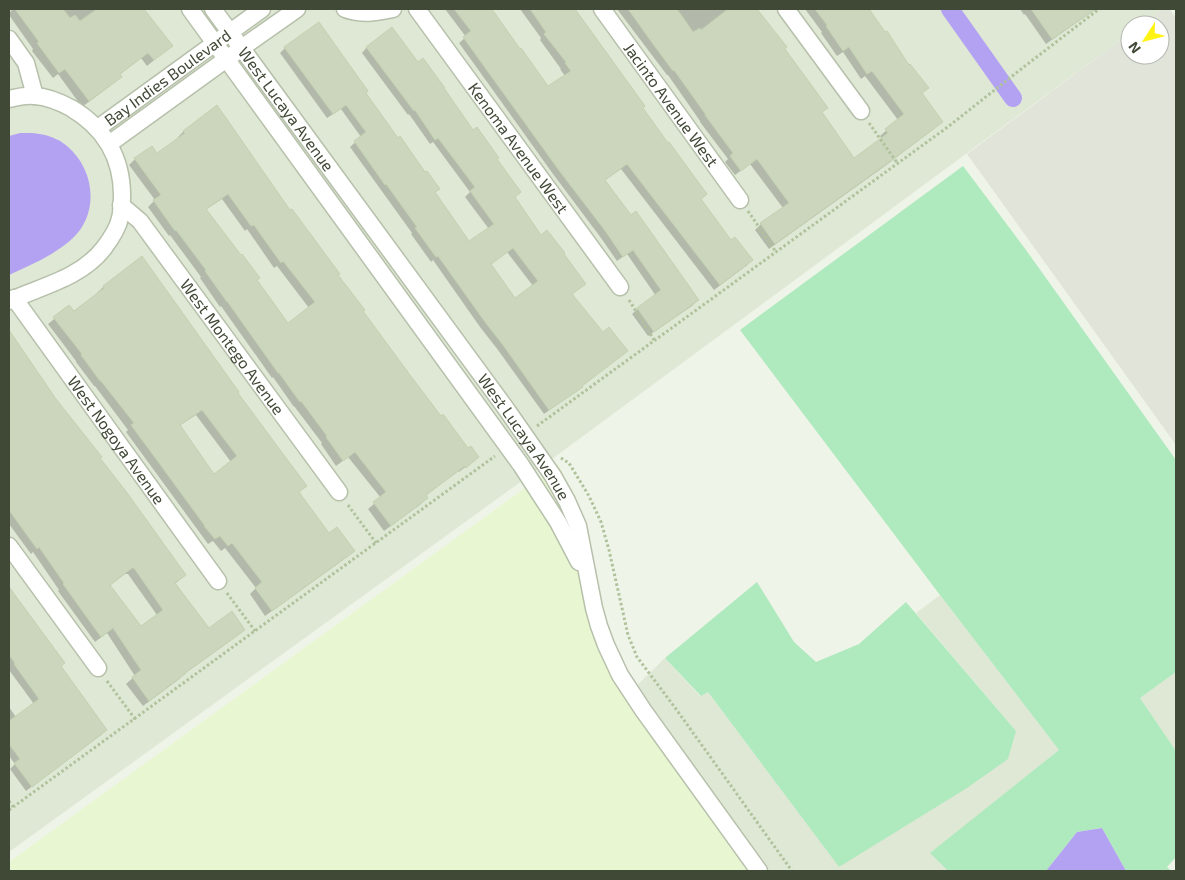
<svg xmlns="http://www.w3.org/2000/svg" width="1185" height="880" font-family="'Exo 2',sans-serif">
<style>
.residential{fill:#dfe8d5}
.commercial{fill:#e9f6d2}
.industrial{fill:#e0e4d9}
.green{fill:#afe9be}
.water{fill:#b3a2f2}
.shadow{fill:#0003;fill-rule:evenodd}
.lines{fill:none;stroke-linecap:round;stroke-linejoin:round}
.canal{stroke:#b3a2f2;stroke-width:18}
.building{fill:#ccd6bd;stroke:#c3d1b0;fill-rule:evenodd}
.minor-casing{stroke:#b6c0aa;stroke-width:19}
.path{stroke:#b0c29b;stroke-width:3;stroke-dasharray:2.5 2.5;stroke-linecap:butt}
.minor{stroke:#fff;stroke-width:16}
.labels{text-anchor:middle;stroke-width:4.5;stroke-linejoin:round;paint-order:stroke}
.street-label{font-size:16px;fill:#404836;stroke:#fff}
</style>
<rect width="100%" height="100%" fill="#eef4e8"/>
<path class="residential" d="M9 9H1163L1141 25H1130V33L537 470 9 852Z
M940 595 1059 750 931 853 948 871H747L624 698 665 658 700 696 708 692 839 867 1016 731 916 613Z
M1176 672V751L1140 698Z"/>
<path class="commercial" d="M558 464 576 498 596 576 624 698 747 871H9V862Z"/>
<path class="industrial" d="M1163 9H1169L1176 18V445L967 154 1130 33V55H1160V25H1141Z"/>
<path class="green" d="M963 166 1026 250 1176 460V672L1140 698 1176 751V857L1167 867 1171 871H1126L1102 828 1077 832 1046 871H948L930 853 1059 750 940 595 740 330Z
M757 582 794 642 816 662 859 644 906 602 1016 731 1008 759 967 788 839 867 708 692 701 696 665 658Z"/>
<path class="water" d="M20 133C34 133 45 133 58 140 61 141 64 144 67 146 91 166 99 203 80 230 64 251 33 264 9 275V136Z
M1102 828 1126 871H1046L1077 832Z"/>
<path class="shadow" d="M13 9H143L171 46 147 66 141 58 119 75 121 77 114 83 82 107 58 74 53 78 32 51 33 49 9 15V13Z
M445 9H490L520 51 548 88 565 76 560 69H561L540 40 541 38 520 9H573L643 106 642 108 700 199 731 241 752 260 746 266 714 290 621 169 604 181 697 300 692 306 648 336 632 314 638 309 656 296 627 254 617 261 601 238 553 174 459 43 466 37Z
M617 9H756L785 47 783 49 821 113 854 159 882 139 880 136 898 120 865 76 861 79 843 52 837 56 821 33 822 32 805 9H867L885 34 921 94 936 127 885 166 769 249 755 230 761 224 783 208 750 164 735 175 725 162 728 159 700 122V121L668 75H667Z
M1020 9H1096L1046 44 1025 14 1024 15Z
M367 47 473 132 496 160 514 198 541 237 563 254 584 284 571 295 602 334 626 351 576 391 544 414 498 350 480 327 433 260 431 262 411 234 412 233 350 147 361 137 341 109 327 118 280 53 285 48 364 93 398 139 439 189 434 193 469 243 489 229 465 197 470 192 433 142 430 144 409 114 408 115 362 53ZM507 252 533 286 514 299 490 265Z
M184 131 290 212 337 275 361 312 441 417 468 450 478 457 459 472 458 471 425 496 421 504 384 531 368 509 381 498 348 457 336 466 321 444 322 443 294 406V407L273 377 272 378 221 306 220 307 200 278 201 277 170 235 169 236 148 207 155 200 129 165 135 159 157 154 179 138 178 137ZM222 199 245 231 247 229 274 268 277 266 309 308 287 325 205 210Z
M103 287 236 393 298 493 347 557 265 616 250 594 256 588 225 548 221 551 213 541 208 544 126 432 128 430 95 386H94L76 362V361L48 324 69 307 74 313 99 294 97 293ZM196 415 231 462 214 475 179 426Z
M9 333 55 399 185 575 175 584 208 629 243 630 237 636 184 674 178 680 143 706 126 684 135 676 107 633 95 642 58 591 59 590 33 552 31 554 9 524ZM125 574H128L157 615 140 628 109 586Z
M9 586 60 666 106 730 101 735 26 791 10 769 15 764 9 756V707L16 717 34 704 9 670Z"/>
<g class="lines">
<path class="canal" d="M950 9 1013 98"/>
</g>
<path class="building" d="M15 9H63L70 18 75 15 80 21 97 9H144L173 46 154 60 148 53 120 74 122 77 89 101 65 69 59 73 37 43 39 42Z
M454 9H492L520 49 521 48 548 86 571 71 565 63 566 62 544 34 546 32 530 9H575L645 106 643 108 668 143 669 142 707 194 701 199 731 240 735 237 753 260 720 285 627 164 605 180 631 215 636 211 699 300 654 332 637 308 661 290 633 250 623 257 606 232 558 169 463 37 471 31Z
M628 9H677L693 32 700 28 701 30 728 9H757L787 47 785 49 812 86 828 108 822 112 854 158 888 133 885 129 904 114 872 71 867 74 849 47 843 51 826 26 827 25 815 9H869L885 32 887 31 909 65 910 64 929 88 922 93 943 122 892 160 775 244 760 223 789 203 757 159 741 171 730 156 733 153 705 115H706L674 70 673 71 653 44Z
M1031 9H1096L1052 39Z
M319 22 368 91 366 93 398 138 400 136 425 172 427 171 440 189 435 192 469 241 494 224 470 191 475 187 438 138 435 140 415 110 414 111 366 47 392 27 418 62 423 58 445 88H444L473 130 477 127 499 158 497 159 521 192 515 197 541 235 547 230 565 253 564 254 586 284 572 294 603 332 609 327 628 351 582 386 583 387 549 410 503 345 485 322 438 256 436 257 415 228 417 227 386 184 385 185 354 141 366 132 346 105 333 114 284 47ZM513 248 538 281 515 298 491 264Z
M217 105 290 210 292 209 340 274 338 275 365 310 363 311 410 375 441 416 443 414 468 448 471 446 479 457 466 468 465 466 426 495 428 498 391 526 373 502 386 492 355 452 343 461 326 437 327 436 301 401 300 402 279 373H278L227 301V302L205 271 206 270 176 230 175 231 153 200 161 195 134 158 152 146 157 153 185 133 183 131ZM228 194 251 226 254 225 281 263 283 261 315 302 288 323 257 280 260 278 242 254 241 255 206 209Z
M142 256 239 392 238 393 289 462 307 486 299 492 329 533 337 527 355 551 272 611 255 588 262 582 232 543 228 546 220 536 215 539 204 526H205L159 463 131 425 134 423 101 381H100L81 355 82 354 53 317 69 305 74 311 104 288 103 286ZM202 410 237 456 214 474 180 425Z
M9 330 56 399 102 457 100 458 128 494 186 575 175 583 209 628 232 611 245 630 185 673V674L149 701 132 677 141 670 113 628 101 637 63 584 64 583 39 547 37 549 9 510ZM132 568H134L163 610 141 626 110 585Z
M9 587 65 663 61 666 107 730 32 787 14 763 20 759 9 744V721L39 699 14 664 15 663 9 655Z"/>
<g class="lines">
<g class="minor-casing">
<g id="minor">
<path d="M190 9 521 465 558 522 579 562"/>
<path id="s1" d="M213 9 507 410 553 476 567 501 578 526 594 608 599 626 606 645 620 675 643 710 759 871"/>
<path d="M345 9C362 15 375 13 393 9"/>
<path id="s2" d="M417 9 620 287"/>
<path id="s3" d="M602 9 740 200"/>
<path d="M786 9 861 111"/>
<path d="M9 39 26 63 35 96"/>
<path d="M9 99C17 97 26 95 35 96 48 97 60 102 71 108 105 128 123 159 122 199 121 205 122 212 120 218 118 228 110 240 104 248 81 278 42 286 9 301"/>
<path id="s4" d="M98 128 262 9"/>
<path d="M109 144 250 42 297 9"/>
<path id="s5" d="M121 205 140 221 339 492"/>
<path id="s6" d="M14 298 218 581"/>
<path d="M9 546 98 668"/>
</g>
</g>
<path class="path" d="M869 123 898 164
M748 211 776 252
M629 300 654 340
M537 426 949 126 1025 66 1099 9
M561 458 569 463 589 496 601 522 609 550 628 635 637 657 676 709 792 871
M348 505 376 543
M227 593 255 631
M107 681 135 719
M9 801 13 807
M9 810 495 456"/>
<use href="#minor" class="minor"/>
</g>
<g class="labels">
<g class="street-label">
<text dy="6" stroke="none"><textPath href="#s4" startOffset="86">Bay Indies Boulevard</textPath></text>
<text dy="6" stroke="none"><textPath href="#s3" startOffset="118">Jacinto Avenue West</textPath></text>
<text dy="6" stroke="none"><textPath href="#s1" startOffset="124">West Lucaya Avenue</textPath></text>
<text dy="6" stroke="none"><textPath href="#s2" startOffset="172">Kenoma Avenue West</textPath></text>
<text dy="6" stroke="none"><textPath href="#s5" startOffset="181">West Montego Avenue</textPath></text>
<text dy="6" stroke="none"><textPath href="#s1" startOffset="529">West Lucaya Avenue</textPath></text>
<text dy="6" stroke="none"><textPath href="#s6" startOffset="175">West Nogoya Avenue</textPath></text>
</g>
</g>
<rect width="1185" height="880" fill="none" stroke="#404836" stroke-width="20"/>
<g transform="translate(1145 40) rotate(234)"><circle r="24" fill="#ffffff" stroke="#b3b6af"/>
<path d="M0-4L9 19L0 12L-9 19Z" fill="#fff314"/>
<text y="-8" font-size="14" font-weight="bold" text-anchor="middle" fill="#404836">N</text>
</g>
</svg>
